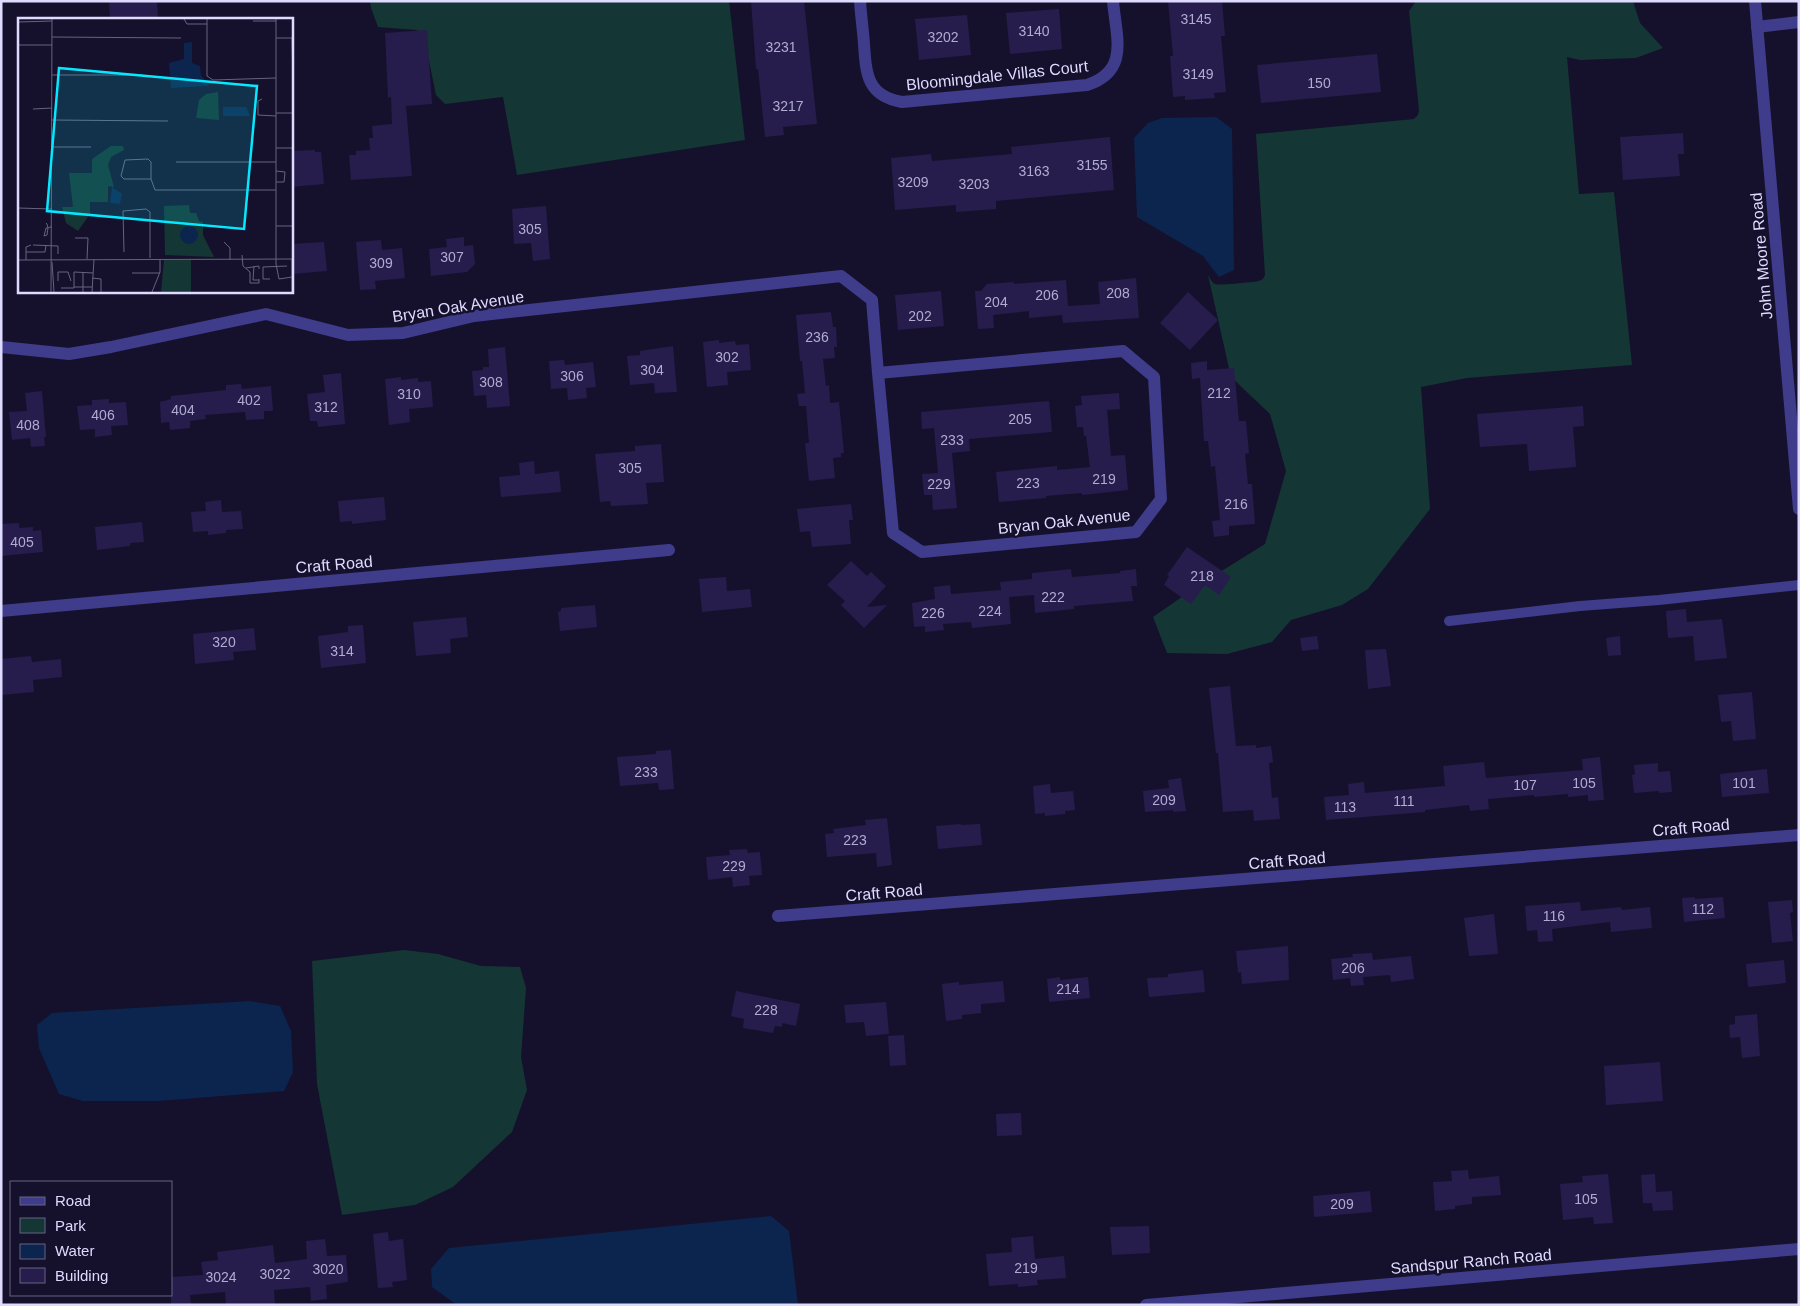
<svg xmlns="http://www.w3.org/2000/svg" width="1800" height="1306" font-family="Arial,sans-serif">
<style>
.green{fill:#143634}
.water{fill:#0c254f}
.building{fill:#261d4d}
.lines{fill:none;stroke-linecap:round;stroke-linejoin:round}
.service{stroke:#3e3c8b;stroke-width:10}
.minor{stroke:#3e3c8b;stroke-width:12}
.tertiary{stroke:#3e3c8b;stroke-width:12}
.labels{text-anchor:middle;stroke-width:5;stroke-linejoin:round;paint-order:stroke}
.number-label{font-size:14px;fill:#b1acd2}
.street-label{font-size:16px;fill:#dfdbff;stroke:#15112c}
.inset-road{fill:none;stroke:#666280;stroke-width:1}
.view{fill:#07e8ff;fill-opacity:0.15;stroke:#07e8ff;stroke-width:2.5}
.inset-edge{fill:none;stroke:#dfdbff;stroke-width:2.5}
</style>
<rect width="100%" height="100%" fill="#15112c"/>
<path class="green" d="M370 1H729L745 140 517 175 503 97 445 104 436 95 426 46 417 30 378 27 371 8Z
M1416 1H1633L1640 23 1663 48 1636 58 1580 60 1567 57 1579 194 1614 192 1632 365 1467 378 1421 387 1430 509 1368 589 1342 605 1291 620 1272 642 1227 654 1167 653 1153 617 1199 585 1265 544 1286 471 1270 414 1231 377 1208 275C1210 278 1212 283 1215 284 1218 286 1252 282 1259 281L1263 279 1265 275 1256 134 1414 119 1418 115 1419 110 1409 11Z
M404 950 438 954 481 966 520 967 526 988 521 1057 527 1090 512 1132 453 1187 415 1205 342 1215 317 1084 312 961Z"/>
<path class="water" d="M1216 117 1232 129 1234 270 1219 277 1203 256 1137 217 1134 138 1148 123 1162 118Z
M250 1001 280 1006 291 1031 293 1072 284 1091 158 1101H83L59 1094 39 1048 37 1025 52 1013Z
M771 1216 789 1231 798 1305H457L432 1287 431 1269 449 1248Z"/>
<path class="building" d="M109 1H157L158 19H110Z
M751 1H804L817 124 783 127 784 135 765 137 758 69H756Z
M1168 1H1222L1225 36H1221L1226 92 1214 93 1215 98 1185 100V96L1173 97 1170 56H1173Z
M1059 9 1062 49 1010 54 1006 13Z
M967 15 971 55 919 60 915 19Z
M427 30 432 104 406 106 412 176 351 180 349 155H356V151L370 150 369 138H373L372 126 392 124 391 97 388 98 385 33Z
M1377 54 1381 92 1261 103 1257 65Z
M1683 133 1684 154H1678L1680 176 1623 180 1620 137Z
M1110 137 1114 190 996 201V209L956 212V205L895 210 891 158 931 154 932 161 1012 154 1011 147Z
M315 150V152H321L324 184 291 187V151Z
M546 206 550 259 533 261 531 243 514 244 512 209Z
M464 237V246L473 245 475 264 467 272 431 276 429 249 447 247 446 239Z
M381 240 382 250 402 248 405 278 375 281 376 289 360 290 356 242Z
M324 242 327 271 291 274V244Z
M1136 278 1139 318 1063 323 1062 315 1029 318V311L993 315 994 328 978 329 975 291H981L987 284 1014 282V284L1066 280 1068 306 1100 304 1098 282Z
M941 291 944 326 898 330 895 295Z
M1188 292 1218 320 1190 350 1160 323Z
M831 312 833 327H836L837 347H834L835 358 823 359 826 386 829 385 830 403 839 402 844 453H841V457L833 458 835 478 809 481 805 443H809L806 406H799L797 394 805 393 802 361H800L796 315Z
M719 340V343L735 341 736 345 749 344 751 370 727 372 728 385 707 387 703 342Z
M673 346 677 392 655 393 654 383 630 385 627 356 640 355V351Z
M505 347 510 406 487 408 486 395 474 396 472 371 483 370V367H489L488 349Z
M564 360 565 365 593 362 596 387 586 388 587 398 568 400 567 388 551 389 549 361Z
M1207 361V370L1234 368 1239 421H1246L1249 453 1245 454 1248 484H1252L1255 524 1229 526V535L1214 537 1212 521 1220 520 1215 466 1211 467 1208 441H1204L1200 378 1192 379 1191 363Z
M341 373 345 424 318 427 317 421H310L307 394 325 392 323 375Z
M401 377V380L418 378V382L431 381 433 407 409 409 410 422 389 425 385 379Z
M241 384 242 389 271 386 273 411H264V419L246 420 245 412 205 415 206 419 190 421V428L170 430 169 422 161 423 160 402 171 399V396L226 390V385Z
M42 391 46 437H44L45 446 31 447 30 438 12 440 9 412 27 411 25 393Z
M1119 393 1120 409 1107 410 1111 456 1125 455 1128 490 1093 494 1082 495V493L1046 496V498L999 502 996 472 1057 466V470L1090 467 1086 436H1084L1083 427H1077L1075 406 1082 405 1081 396Z
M109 399V403L126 402 128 425 111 426 112 435 95 437V429L80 430 77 406 92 405V400Z
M1049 401 1052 432 969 439 970 451 952 453 957 508 933 510 932 495H924L922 474 938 473 934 428 922 429 921 412Z
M1583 406 1584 426 1573 427 1576 467 1529 471 1527 444 1480 447 1477 414Z
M661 444 664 482 646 483 648 504 611 506 610 501 600 502 595 454 635 451V446Z
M534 461 535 474 559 471 561 492 501 497 499 477 520 475 519 463Z
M384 497 386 520 352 524V521L340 522 338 501Z
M221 500 222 512 241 511 243 529 226 530V533L208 535V531L193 532 191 512 206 511 205 502Z
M851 504 853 520H849L851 544 812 547 810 531 800 532 797 509Z
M142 522 144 542 130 543V546L97 550 95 527Z
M19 523V528L33 527V531L41 530 43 552 1 556V524Z
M1187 547 1231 577 1219 595 1205 585 1191 604 1164 585 1169 576 1167 575Z
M851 561 867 576 871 572 886 586 867 607 887 605 864 628 841 605 845 601 827 585Z
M1071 569 1072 577 1120 573V571L1136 569 1137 586H1131L1133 601 1074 606V609L1035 613 1034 595 1009 597 1011 624 972 628 971 622 943 624 944 630 925 632V626L914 627 912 603 935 599 934 587 950 585 951 594 1001 590 1000 582 1032 579V573H1033Z
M726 577 727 591 750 589 752 607 702 612 699 579Z
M595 605 597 627 560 631 558 612 561 611V608Z
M1686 609 1687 622 1722 619 1727 658 1695 661 1693 636 1668 638 1666 611Z
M466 617 468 637 450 639 451 653 416 656 413 622Z
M363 625 366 663 321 668 318 636 348 632V626Z
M254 628 256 650 233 652 234 660 195 664 193 634Z
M1317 636 1319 649 1302 651 1300 638Z
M1620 636 1621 655 1608 656 1606 638Z
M1386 649 1391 686 1368 689 1365 650Z
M31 656 32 662 61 659 62 677 33 680 34 692 1 695V659Z
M1230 686 1236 746 1256 745V748L1271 746 1273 762 1269 763 1272 798 1278 797 1280 819 1254 821 1253 810 1223 812 1218 753H1216L1209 688Z
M1752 692 1756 739 1733 741 1731 721 1721 722 1718 695Z
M671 750 674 789 659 790 658 783 620 786 617 757 656 754V751Z
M1600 757 1604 800 1588 801V795L1568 797V794L1534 797V795L1488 799 1489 809 1470 811 1469 805 1425 810V812L1326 820 1324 797 1349 795 1348 784 1364 782 1365 793 1445 786 1443 766 1484 762 1486 778 1583 770 1582 759Z
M1658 763V772L1670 771 1672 792 1659 793V791L1634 793 1632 775 1635 774 1634 765Z
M1767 769 1769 793 1722 797 1720 774Z
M1181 778 1186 811 1173 812V810L1145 812 1143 791 1169 788 1168 780Z
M1050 784 1051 793 1073 791 1075 810 1065 811V814L1045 816V813L1035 814 1033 786Z
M887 818 892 865 877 867 876 853 827 857 825 834 834 833 833 829 866 825 865 820Z
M961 824V825L980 824 982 845 938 849 936 826Z
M747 849 748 853 760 852 762 875 749 876 750 885 733 887 732 877 708 880 706 857 730 855 729 850Z
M1695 897V899L1723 897 1725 918 1684 922 1682 898Z
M1792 900 1793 912 1790 913 1793 941 1772 943 1768 902Z
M1580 902 1581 911 1621 907 1622 910 1650 907 1652 928 1611 932 1610 922 1552 929 1553 941 1538 942 1537 930 1527 931 1525 906Z
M1494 914 1498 954 1469 956 1464 918Z
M1288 946 1289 980 1242 984 1241 972 1238 973 1236 951Z
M1372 953 1373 960 1411 956 1414 979 1391 982 1390 975 1363 977 1364 985 1351 986 1350 978 1333 980 1331 959 1353 957 1352 954Z
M1784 960 1786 983 1748 987 1746 964Z
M1203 970 1205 992 1149 997 1147 978 1168 977V974Z
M1060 977V980L1088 977 1090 998 1049 1002 1047 979Z
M1003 981 1005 1002 981 1004V1013L962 1015V1019L946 1021 942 984 959 982V985Z
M736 991 800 1004 796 1026 782 1023V1027L775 1026 773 1033 743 1028 744 1019 731 1016Z
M886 1002 889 1034 866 1036 864 1022 846 1023 844 1005Z
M1757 1014 1760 1056 1742 1058 1740 1037 1730 1038 1729 1025 1735 1024V1016Z
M904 1035 906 1065 890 1066 888 1036Z
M1660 1062 1663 1101 1606 1105 1604 1066Z
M1021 1113 1022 1135 997 1136 996 1114Z
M1468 1170 1469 1179 1499 1176 1501 1195 1472 1197V1204L1455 1206V1209L1435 1211 1433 1182 1452 1181 1451 1171Z
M1608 1174 1613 1223 1594 1224 1593 1217 1563 1220 1560 1184 1583 1182 1582 1176Z
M1655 1174 1656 1192 1672 1191 1673 1210 1653 1211 1652 1203H1643L1641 1175Z
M1370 1191 1372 1212 1314 1217 1313 1196Z
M1149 1226 1150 1253 1112 1255 1110 1227Z
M388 1232 389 1241 403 1239 407 1280 392 1282 393 1287 378 1288 373 1234Z
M1033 1236 1035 1259 1064 1256 1066 1278 1037 1280 1038 1285 1018 1287V1284L989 1286 986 1254 1012 1252 1011 1238Z
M325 1239 327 1256 346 1255 348 1282 326 1285 327 1299 311 1301 310 1287 274 1290 275 1305H226L225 1292 190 1295 191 1305H171V1277L203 1275 201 1262 218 1260 217 1252 273 1245 275 1263 307 1259 306 1241Z"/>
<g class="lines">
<path class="service" d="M1449 621 1580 606 1659 600 1799 585"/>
<path class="minor" d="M860 1C861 16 863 30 864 44 866 74 867 96 902 102L1087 85C1130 71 1116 37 1113 1
M1757 27 1799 22
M1 347 69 354 111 347 266 314 348 335 403 333 474 316 841 276 872 300 878 373
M1123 351 1154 377 1161 499 1136 532 922 552 893 533 878 373Z
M1 611 669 550
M778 916 1799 835
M1146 1305 1799 1249"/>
<path class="tertiary" d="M1755 1 1799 509"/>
</g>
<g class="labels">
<g class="number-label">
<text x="1196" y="24">3145</text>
<text x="1034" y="36">3140</text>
<text x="943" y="42">3202</text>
<text x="781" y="52">3231</text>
<text x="1198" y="79">3149</text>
<text x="1319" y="88">150</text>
<text x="788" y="111">3217</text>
<text x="1092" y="170">3155</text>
<text x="1034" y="176">3163</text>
<text x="913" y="187">3209</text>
<text x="974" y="189">3203</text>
<text x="530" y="234">305</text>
<text x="452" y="262">307</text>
<text x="381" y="268">309</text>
<text x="1118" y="298">208</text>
<text x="1047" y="300">206</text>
<text x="996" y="307">204</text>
<text x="920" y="321">202</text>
<text x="817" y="342">236</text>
<text x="727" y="362">302</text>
<text x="652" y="375">304</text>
<text x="572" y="381">306</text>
<text x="491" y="387">308</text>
<text x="1219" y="398">212</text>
<text x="409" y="399">310</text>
<text x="249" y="405">402</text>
<text x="326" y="412">312</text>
<text x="183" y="415">404</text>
<text x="103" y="420">406</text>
<text x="1020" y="424">205</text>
<text x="28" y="430">408</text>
<text x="952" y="445">233</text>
<text x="630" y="473">305</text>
<text x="1104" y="484">219</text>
<text x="1028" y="488">223</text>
<text x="939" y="489">229</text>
<text x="1236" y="509">216</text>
<text x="22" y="547">405</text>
<text x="1202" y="581">218</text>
<text x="1053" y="602">222</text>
<text x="990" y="616">224</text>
<text x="933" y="618">226</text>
<text x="224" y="647">320</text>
<text x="342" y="656">314</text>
<text x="646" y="777">233</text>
<text x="1584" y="788">105</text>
<text x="1744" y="788">101</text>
<text x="1525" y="790">107</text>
<text x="1164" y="805">209</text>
<text x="1404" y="806">111</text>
<text x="1345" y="812">113</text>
<text x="855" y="845">223</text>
<text x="734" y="871">229</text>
<text x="1703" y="914">112</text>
<text x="1554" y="921">116</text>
<text x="1353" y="973">206</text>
<text x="1068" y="994">214</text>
<text x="766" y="1015">228</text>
<text x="1586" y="1204">105</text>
<text x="1342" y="1209">209</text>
<text x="1026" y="1273">219</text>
<text x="328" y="1274">3020</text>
<text x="275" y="1279">3022</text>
<text x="221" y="1282">3024</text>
</g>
<g class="street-label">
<text transform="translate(997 75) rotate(-6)" y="6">Bloomingdale Villas Court</text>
<text transform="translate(1761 256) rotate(-95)" y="6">John Moore Road</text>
<text transform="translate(458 306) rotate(-9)" y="6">Bryan Oak Avenue</text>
<text transform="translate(1064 521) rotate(-6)" y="6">Bryan Oak Avenue</text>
<text transform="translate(334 564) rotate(-5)" y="6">Craft Road</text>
<text transform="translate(1691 827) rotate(-5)" y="6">Craft Road</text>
<text transform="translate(1287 860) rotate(-5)" y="6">Craft Road</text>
<text transform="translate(884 892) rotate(-5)" y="6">Craft Road</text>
<text transform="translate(1471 1261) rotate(-5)" y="6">Sandspur Ranch Road</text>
</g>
</g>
<g transform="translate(18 18)">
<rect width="275" height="275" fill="#15112c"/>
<path d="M200 74 201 102 178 100 181 82 188 76ZM93 128H105L106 132 93 139 90 147 96 169 90 168V184H72V196L60 213 48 205 44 189H55L51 155H74V141ZM171 187 172 195H178L181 203 185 204V217L196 239 147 237 146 188ZM146 242H173V274H143Z" fill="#143634"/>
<path d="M174 24V45L182 48 183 57 191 68 153 70 151 45 166 41V25ZM205 89H228L232 98H205ZM94 169 104 176 102 186 92 185ZM162 217a9 9 0 1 1 18 0a9 9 0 1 1-18 0Z" fill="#0c254f"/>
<path class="inset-road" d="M166 1 169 6H189M189 1V58L195 62 258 60M258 1V246L261 261 274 259M235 3H258M0 4 34 3M34 19 163 20M258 20H275M274 20 275 65M0 27H34M34 57H125M244 81 240 83V97L258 98M15 91 34 90M258 95H275M34 102 150 103M34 129H73M258 130H275M130 141 133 144V161H106L103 158 107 142ZM158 144H258M133 161 137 172H258M258 164H266L267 154 258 153M0 190 34 191M28 205 29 206 30 210 29 217 26 218 28 210H30L32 209H34M258 208H275M57 220H70L69 241M206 224 212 230V242M15 227 40 228V236M8 234H27L28 227M106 234 105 193 128 191 132 194V240M224 237 225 248 232 254V265H241V261M0 242 275 241M8 242V229L13 227M34 244 36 274M236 248 235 262H241M228 250 241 248V251M65 254V274M114 255H142M74 260 83 261V274M252 261H245V249L269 248M40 263V254H50L53 263M56 269H74M43 270H56V254L75 255M33 274 34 1M74 274 76 241M134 274 142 254V241M274 274V241"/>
<path class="view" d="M41 50 239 68 226 211 29 193Z"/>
<rect width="275" height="275" class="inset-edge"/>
</g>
<rect width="1800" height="1306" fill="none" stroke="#dfdbff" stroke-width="5"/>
<rect x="10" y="1181" width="162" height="115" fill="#15112c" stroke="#666280"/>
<rect x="20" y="1197" width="25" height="8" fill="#3e3c8b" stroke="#666280"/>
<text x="55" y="1206" font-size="15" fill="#dfdbff">Road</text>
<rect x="20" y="1218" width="25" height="15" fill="#143634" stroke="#666280"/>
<text x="55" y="1231" font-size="15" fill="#dfdbff">Park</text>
<rect x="20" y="1244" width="25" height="15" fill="#0c254f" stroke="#666280"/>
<text x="55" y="1256" font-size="15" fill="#dfdbff">Water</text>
<rect x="20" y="1268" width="25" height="15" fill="#261d4d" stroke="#666280"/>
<text x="55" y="1281" font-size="15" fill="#dfdbff">Building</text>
</svg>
